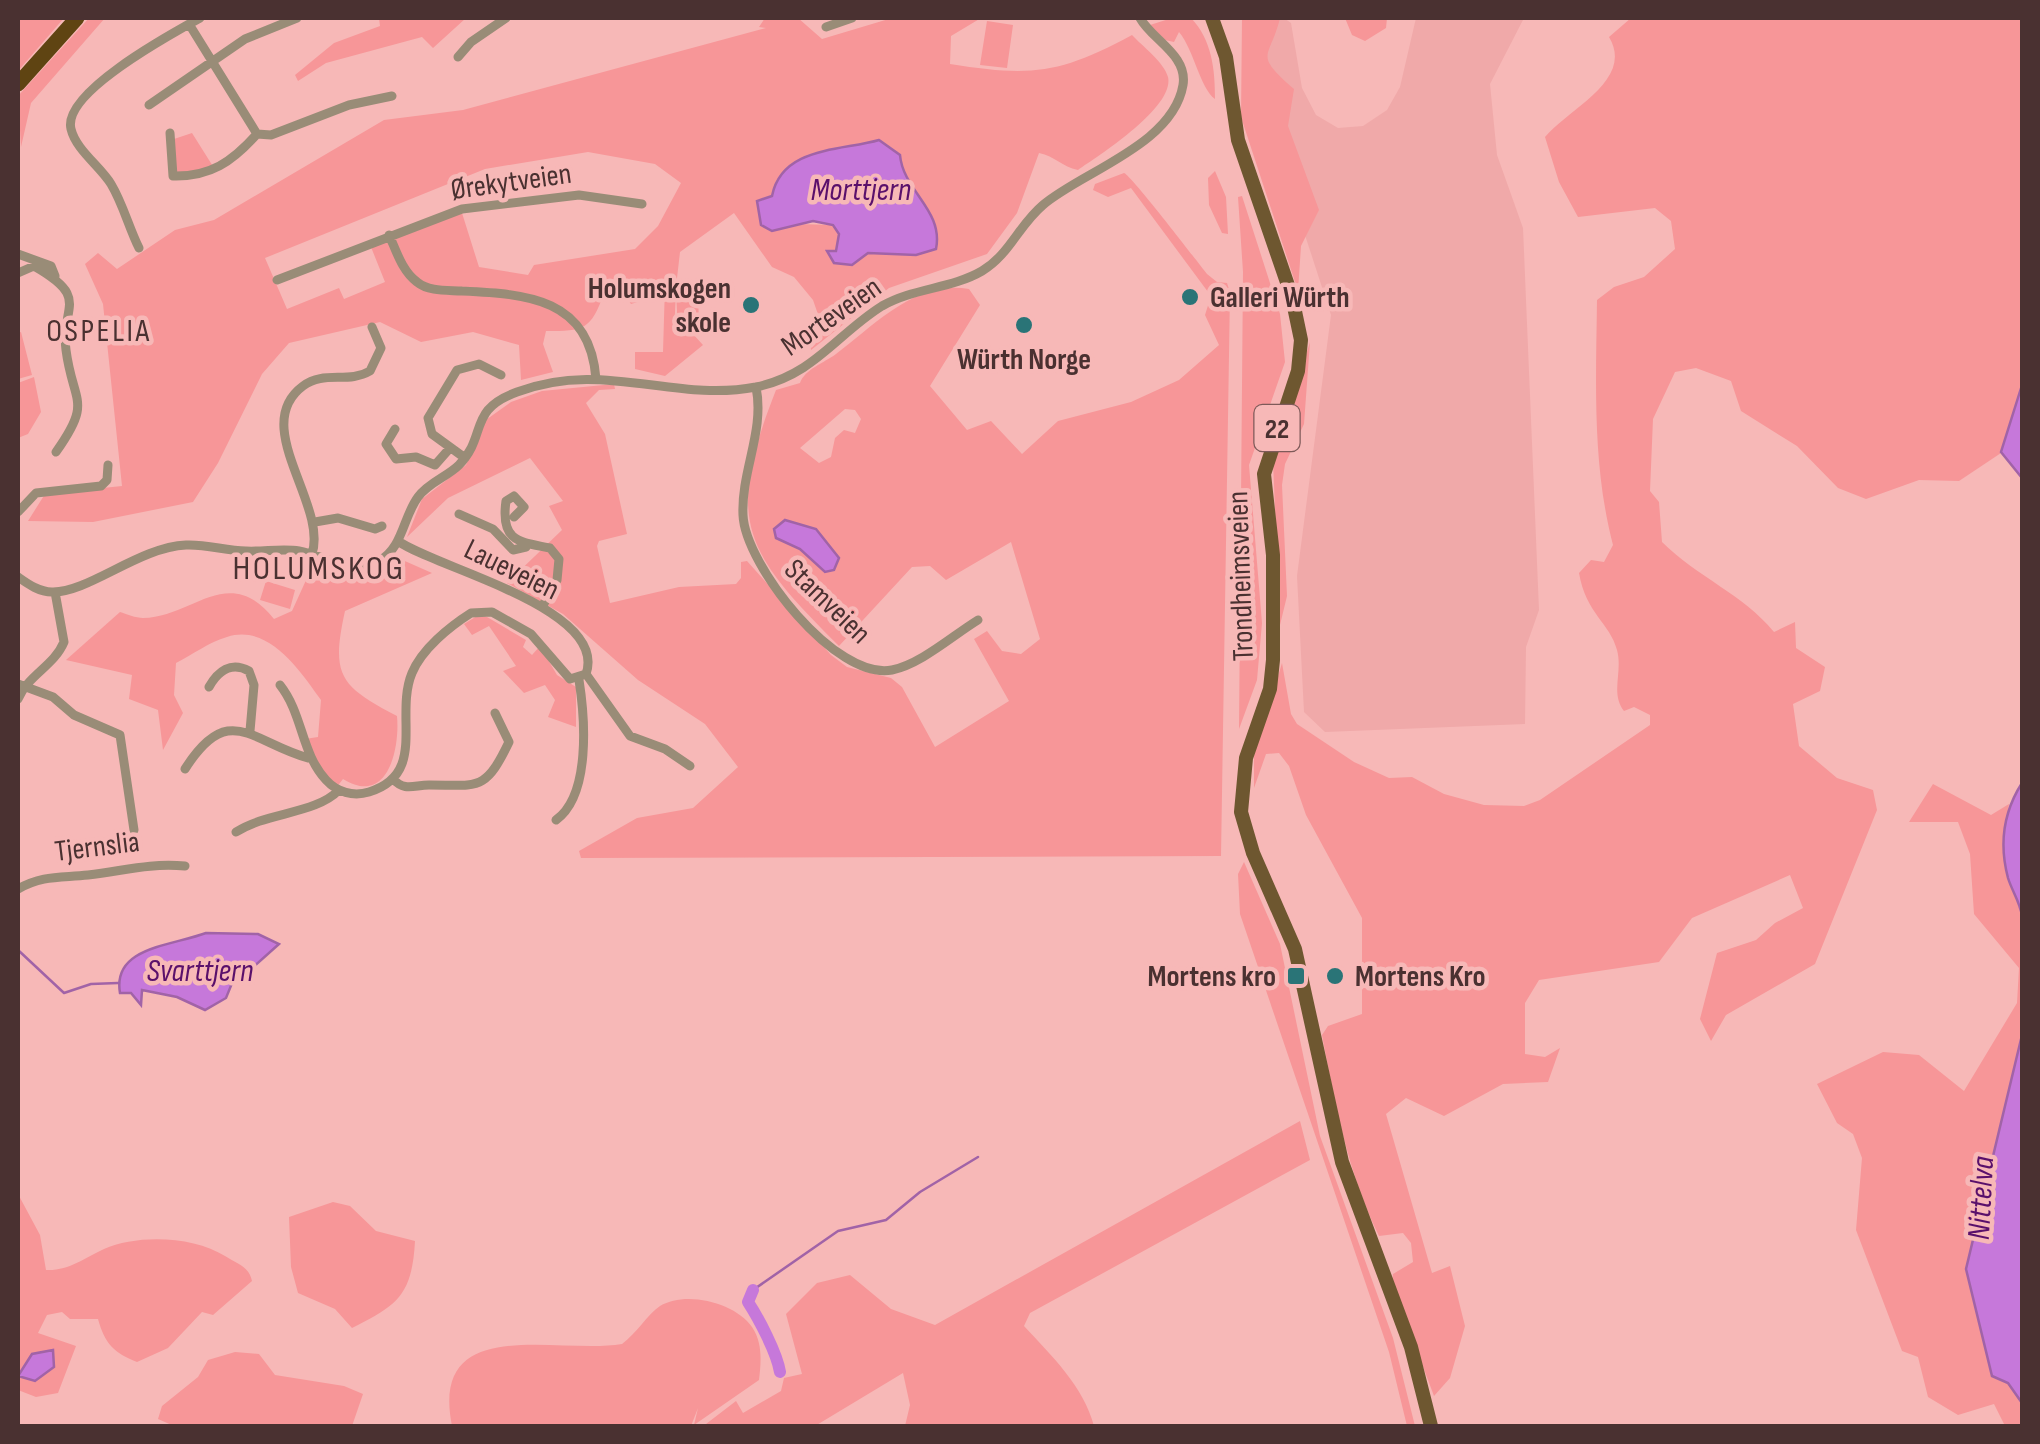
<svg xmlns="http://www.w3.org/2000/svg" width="2040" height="1444" font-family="'Sofia Sans Condensed',sans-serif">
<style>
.built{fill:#f0a9a9}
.green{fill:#f79698;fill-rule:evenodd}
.water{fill:#c678da;stroke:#a163a7;stroke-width:2.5}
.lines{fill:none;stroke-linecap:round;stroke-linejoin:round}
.stream{stroke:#a163a7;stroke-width:2.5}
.river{stroke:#c678da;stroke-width:12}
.street{stroke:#998c77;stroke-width:9}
.primary{stroke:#6e5730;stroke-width:14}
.highway{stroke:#5f4412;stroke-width:15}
.poi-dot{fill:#2a7477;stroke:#f7b8b7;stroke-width:4}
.labels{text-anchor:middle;stroke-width:9;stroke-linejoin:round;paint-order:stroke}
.shield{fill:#f7b8b7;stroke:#7e5a59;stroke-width:2.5}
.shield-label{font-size:28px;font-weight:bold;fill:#4a3131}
.street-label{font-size:30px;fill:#4a3131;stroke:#f7b8b7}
.poi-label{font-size:30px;font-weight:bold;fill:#4a3131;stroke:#f7b8b7;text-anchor:end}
.water-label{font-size:32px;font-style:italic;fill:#5a106b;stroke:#f7b8b7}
.neighbourhood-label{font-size:32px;letter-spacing:2.5px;fill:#4a3131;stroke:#f7b8b7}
.quarter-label{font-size:35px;letter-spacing:2.5px;fill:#4a3131;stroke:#f7b8b7}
</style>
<rect width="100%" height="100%" fill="#f7b8b7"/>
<path class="built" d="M1247 18H1284L1291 23 1302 88 1316 115 1338 128 1363 126 1387 110 1400 87 1416 18H1524L1490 84 1497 155 1523 228 1539 610 1526 647 1525 724 1325 732 1304 712 1297 576 1331 315 1278 152Z"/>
<path class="green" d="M18 18H64L18 71Z
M89 18H105L31 103 21 147 18 96Z
M379 18H466L433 48 422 37 326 63 298 81 295 75 334 43 380 26Z
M765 18H798L822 39 892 18H981L951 36 950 64C1031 77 1060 74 1132 35 1142 46 1164 62 1168 77 1175 107 1100 155 1078 170 1062 167 1055 156 1039 153L1017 213 987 254 889 288 811 350 810 335 821 323 813 300 794 277 772 267 734 213 680 252 676 287H698L699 331 678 332 676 290 674 334H693L703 345 665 376 635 369V352H663L665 285 653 282 647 299 631 304 620 288 604 293C591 330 584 331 546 331L543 344 553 372 521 380 519 345 473 332 421 342 380 322 289 343 262 374 218 463 193 502 93 522 28 521 45 494 122 486 103 304 85 264 98 253 117 269 175 230 214 220 384 120 463 110 766 28 759 27ZM879 140 899 155C903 190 934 206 938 242L916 255 868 253 852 264 827 251H836L839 233 834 225 797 224 758 201 772 196C781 146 843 150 879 140ZM588 152 655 164 681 183 658 226 635 249 534 265 528 275 479 267 462 213 371 247 385 282 344 299 339 288 287 309 265 258 485 169Z
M1172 18H1191C1212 40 1215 69 1215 99 1200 88 1194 50 1179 32L1174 42 1165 40 1150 25Z
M1242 18H1280C1270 60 1252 52 1294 89L1288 126 1319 210 1301 246 1298 291 1241 117Z
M1345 18H1387L1386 28 1365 41 1352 35Z
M1631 18H2022V383L2001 453 1959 481 1919 480 1866 499 1838 488 1797 446 1741 411 1731 381 1696 368 1675 372 1653 419 1650 491 1659 502 1662 542C1697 577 1743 594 1774 632L1795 622 1796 648 1825 667 1820 691 1793 704 1799 746 1837 778 1873 790 1877 810 1815 964 1726 1015 1711 1041 1700 1019 1717 953 1756 940 1775 923 1803 908 1790 875 1692 918 1659 962 1539 980 1525 1003V1054L1545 1057 1560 1048 1548 1082 1503 1084 1444 1116 1406 1098 1386 1114 1432 1273 1450 1266 1465 1326 1450 1378 1434 1396 1392 1284 1393 1274 1413 1262 1411 1243 1403 1233 1379 1236C1348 1173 1335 1104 1322 1035L1328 1026 1362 1014V918L1306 815 1289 766 1279 753 1266 754 1254 788V755L1282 663 1291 714 1297 724 1354 762 1389 778 1412 777 1444 794 1484 805 1524 806 1540 800 1650 725V715L1634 707 1624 711C1610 693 1623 672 1617 650 1610 623 1586 614 1579 573L1591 560 1604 562 1613 545C1592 464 1596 383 1597 300L1614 287 1644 277 1675 249 1671 221 1655 208 1578 217 1559 182 1545 137C1568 109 1635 80 1609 37Z
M987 21 1013 25 1007 68 980 65Z
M192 133 214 168 175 173 174 139Z
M1215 171 1226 197 1228 234 1222 233 1209 205 1208 178Z
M1124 173C1131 175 1196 260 1207 274L1217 282 1227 283 1230 292 1221 856 581 858 579 851 637 818 693 808 738 767 705 724 638 680 563 614 507 583 562 530 549 506 563 501 530 458 448 498 407 537 422 499 466 465 483 422 511 402 542 391 614 384 615 389 599 390 586 403 605 434 627 534 599 541 597 546 610 603 679 587 736 584 741 578V562L747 561 831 655 847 667 891 678 902 687 935 747 1009 701 974 639 987 631 1002 651 1021 654 1040 639 1011 542 946 580 930 566 912 567 839 646C744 551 724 522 776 390L800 383C805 369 824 363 836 354 875 325 915 280 969 289L980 305 930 386 967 430 991 421 1022 454 1058 421 1131 402 1179 380 1219 345 1205 315 1211 296 1131 188 1108 197 1093 190 1095 184ZM845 409 855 410 861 419 855 433 844 430 835 438 831 457 819 463 800 448ZM785 520 817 530 825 572 800 549Z
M1242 196 1280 314 1285 362 1249 465 1262 623 1257 680 1239 729 1243 272 1238 197Z
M21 332 32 375 18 379V333Z
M1310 342 1304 424 1285 464 1282 485 1287 596 1280 625 1273 462Z
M34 377 41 412 28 434 18 438V383Z
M398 558 432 573 345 611C331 675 339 686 397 716 400 748 388 807 343 779L336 788 312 760 305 739 318 737 321 700C301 672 269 623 227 637 209 642 192 655 176 663L174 695 183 713 163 750 158 710 129 699 132 675 66 660 120 612C126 614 136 618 143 618 193 617 229 562 274 619L292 611 312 567 366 578Z
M266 581 295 590 290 609 260 600Z
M477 616 487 617 526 640 523 647 532 655 540 646 557 675 576 687V727L548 717 555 700 545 685 524 693 503 671 516 666 489 626 472 635 464 624Z
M1933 784 1991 815 2009 804 2004 841 2009 879 2022 916V1035L1966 1269 2008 1383 2022 1403V1426H2005L1994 1404 1958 1415 1928 1397 1918 1357 1902 1351 1856 1230 1862 1158 1853 1134 1837 1123 1817 1084 1883 1052 1919 1055 1964 1091 2017 1003 2019 968 1974 914 1970 854 1958 822H1909Z
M1244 862 1280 944 1320 1136 1393 1338 1415 1426H1407L1389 1352 1240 914 1238 874Z
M1300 1121 1310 1160 1030 1313 1024 1326C1051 1355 1084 1387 1094 1426H905L910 1405 903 1373 815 1426H452C429 1312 558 1355 622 1344 636 1334 647 1315 660 1306 686 1290 736 1303 752 1327 763 1343 761 1363 759 1380L694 1425 698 1408 691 1426 706 1424 736 1401 743 1413 781 1391 784 1378 802 1374 786 1314 817 1283 850 1275 891 1309 935 1325Z
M18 1194 40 1235 46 1270C69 1271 84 1258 104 1249 137 1234 194 1236 225 1256 237 1264 249 1266 252 1281L213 1315 202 1312 168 1348 137 1362C114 1353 105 1344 98 1319H70L62 1312 47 1315 38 1333 76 1346 58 1393 36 1397 18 1390Z
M333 1202 350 1206 376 1231 415 1241C412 1295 398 1305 352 1328L335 1309 298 1293 291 1267 289 1217Z
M235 1352 259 1354 275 1375 344 1386 363 1394 352 1426H174L158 1419 162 1406 198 1377 208 1360Z"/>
<path class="water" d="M879 140 900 155C903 191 944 210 936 249L916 255 868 253 852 265 834 263 827 251H836L839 234 833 225 813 221 772 231 761 225 757 201 772 196C782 146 842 151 879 140Z
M2022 385V478L2001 452Z
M785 520 816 529 839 558 834 570 825 572 800 549 776 538 774 529Z
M2022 783V916C2020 902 2012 891 2008 878 1999 844 2004 811 2022 783Z
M206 933 258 934 279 944 250 970 237 971 226 998 205 1010 177 997 142 990 141 1005 131 993H120C112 947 171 946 206 933Z
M2022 1035V1403L2008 1383 1992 1376 1966 1269Z
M53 1350 54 1367 35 1381 18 1376 32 1354Z"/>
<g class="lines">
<path class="stream" d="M18 950 64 993 91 984 118 983
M753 1290 838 1231 886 1220 920 1192 978 1157"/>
<path class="river" d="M753 1290 748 1302C759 1319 777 1353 780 1372"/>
<path class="street" d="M189 24 257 134 271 135 349 105 392 96
M826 27 852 18
M458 57 471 42 506 18
M149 105 245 39 297 18
M170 133 173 176C210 177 232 162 257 134
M389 235C396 250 402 271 417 282 429 292 448 290 462 291 527 294 590 298 596 379
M139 248C129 228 123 204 111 184 100 166 76 150 71 129 62 93 171 34 200 18
M18 254 51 266 55 276
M18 273 34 266C92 299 60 306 66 350 73 404 93 400 56 452
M277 280 462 209 579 195 642 204
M756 387C765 431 741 471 743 515 745 565 836 681 892 670 921 664 952 636 978 620
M395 429 386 444 396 459 416 457 435 465 450 448
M465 458 432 434 428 418 457 370 479 364 501 375
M18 512 36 493 101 486 107 480 108 465
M459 514 493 529 513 550 526 547
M514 517 524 507 514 496 506 501C500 543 521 542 550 548L559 559 557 580 542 607
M315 522 338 518 375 529 382 526
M312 554C328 504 249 426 303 386 324 370 348 384 370 371L381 348 372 327
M18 577C28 584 39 592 52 592 88 593 139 547 186 545 207 544 226 551 246 551 263 552 283 548 299 551 325 556 353 575 379 561 403 548 403 517 418 497 429 482 447 477 459 465 488 435 467 410 517 392 603 359 674 403 756 387 814 375 837 334 882 306 913 288 951 289 982 271 1009 255 1019 225 1043 205 1081 172 1173 145 1183 85 1188 55 1152 40 1140 18
M586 674 630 736 665 749 690 766
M18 684 53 697 74 715 120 735 134 830
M280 685C303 714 301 753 326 780 337 792 353 797 369 792 428 774 394 716 412 673 422 649 449 627 471 613L492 612 531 634 570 679 586 674C609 608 435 568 398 541
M209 687C218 671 231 661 249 671L254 685 250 731
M18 699C28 675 54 666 64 642L55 592
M185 769C229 700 251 742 308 758
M393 779C405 792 414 785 429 785 479 785 485 792 509 742L495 713
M556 820C591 795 585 718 579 680
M236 832C267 812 316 814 339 790
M18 889C43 875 60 878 88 875 124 871 147 863 185 866"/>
<path class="primary" d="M1212 18 1226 57 1238 140 1292 297 1301 340 1298 371 1264 474 1273 555V660L1270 689 1246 758 1241 812 1253 853 1295 949 1342 1162 1411 1347 1431 1426"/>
<path class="highway" d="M18 84 77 18"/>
</g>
<g class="poi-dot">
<circle cx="1190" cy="297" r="10"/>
<circle cx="751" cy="305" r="10"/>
<circle cx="1024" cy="325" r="10"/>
<rect x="1286" y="966" width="20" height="20" rx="5"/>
<circle cx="1335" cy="976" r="10"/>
</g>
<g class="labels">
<rect class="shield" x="1254.5" y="405" width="45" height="46" rx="8"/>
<g class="shield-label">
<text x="1277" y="438">22</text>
</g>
<g class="street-label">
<text transform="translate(511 181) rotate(-8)" y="10">Ørekytveien</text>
<text transform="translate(831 316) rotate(-35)" y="10">Morteveien</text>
<text transform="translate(512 569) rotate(26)" y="10">Laueveien</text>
<text transform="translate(1240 576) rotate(-92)" y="10">Trondheimsveien</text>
<text transform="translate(828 601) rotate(44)" y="10">Stamveien</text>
<text transform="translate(97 846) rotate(-7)" y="10">Tjernslia</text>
</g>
<g class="poi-label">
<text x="731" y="298">Holumskogen<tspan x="731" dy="34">skole</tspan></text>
<text x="1210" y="307" text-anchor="start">Galleri Würth</text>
<text x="1024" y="369" text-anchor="middle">Würth Norge</text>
<text x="1276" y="986">Mortens kro</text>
<text x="1355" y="986" text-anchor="start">Mortens Kro</text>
</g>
<g class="water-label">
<text x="861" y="200">Morttjern</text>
<text x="200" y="981">Svarttjern</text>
<text transform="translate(1980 1198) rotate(-87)" y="11">Nittelva</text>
</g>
<g class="neighbourhood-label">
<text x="99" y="341">OSPELIA</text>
</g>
<g class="quarter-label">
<text x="319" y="579">HOLUMSKOG</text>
</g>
</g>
<rect width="2040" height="1444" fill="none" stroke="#4a3131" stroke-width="40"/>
</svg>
